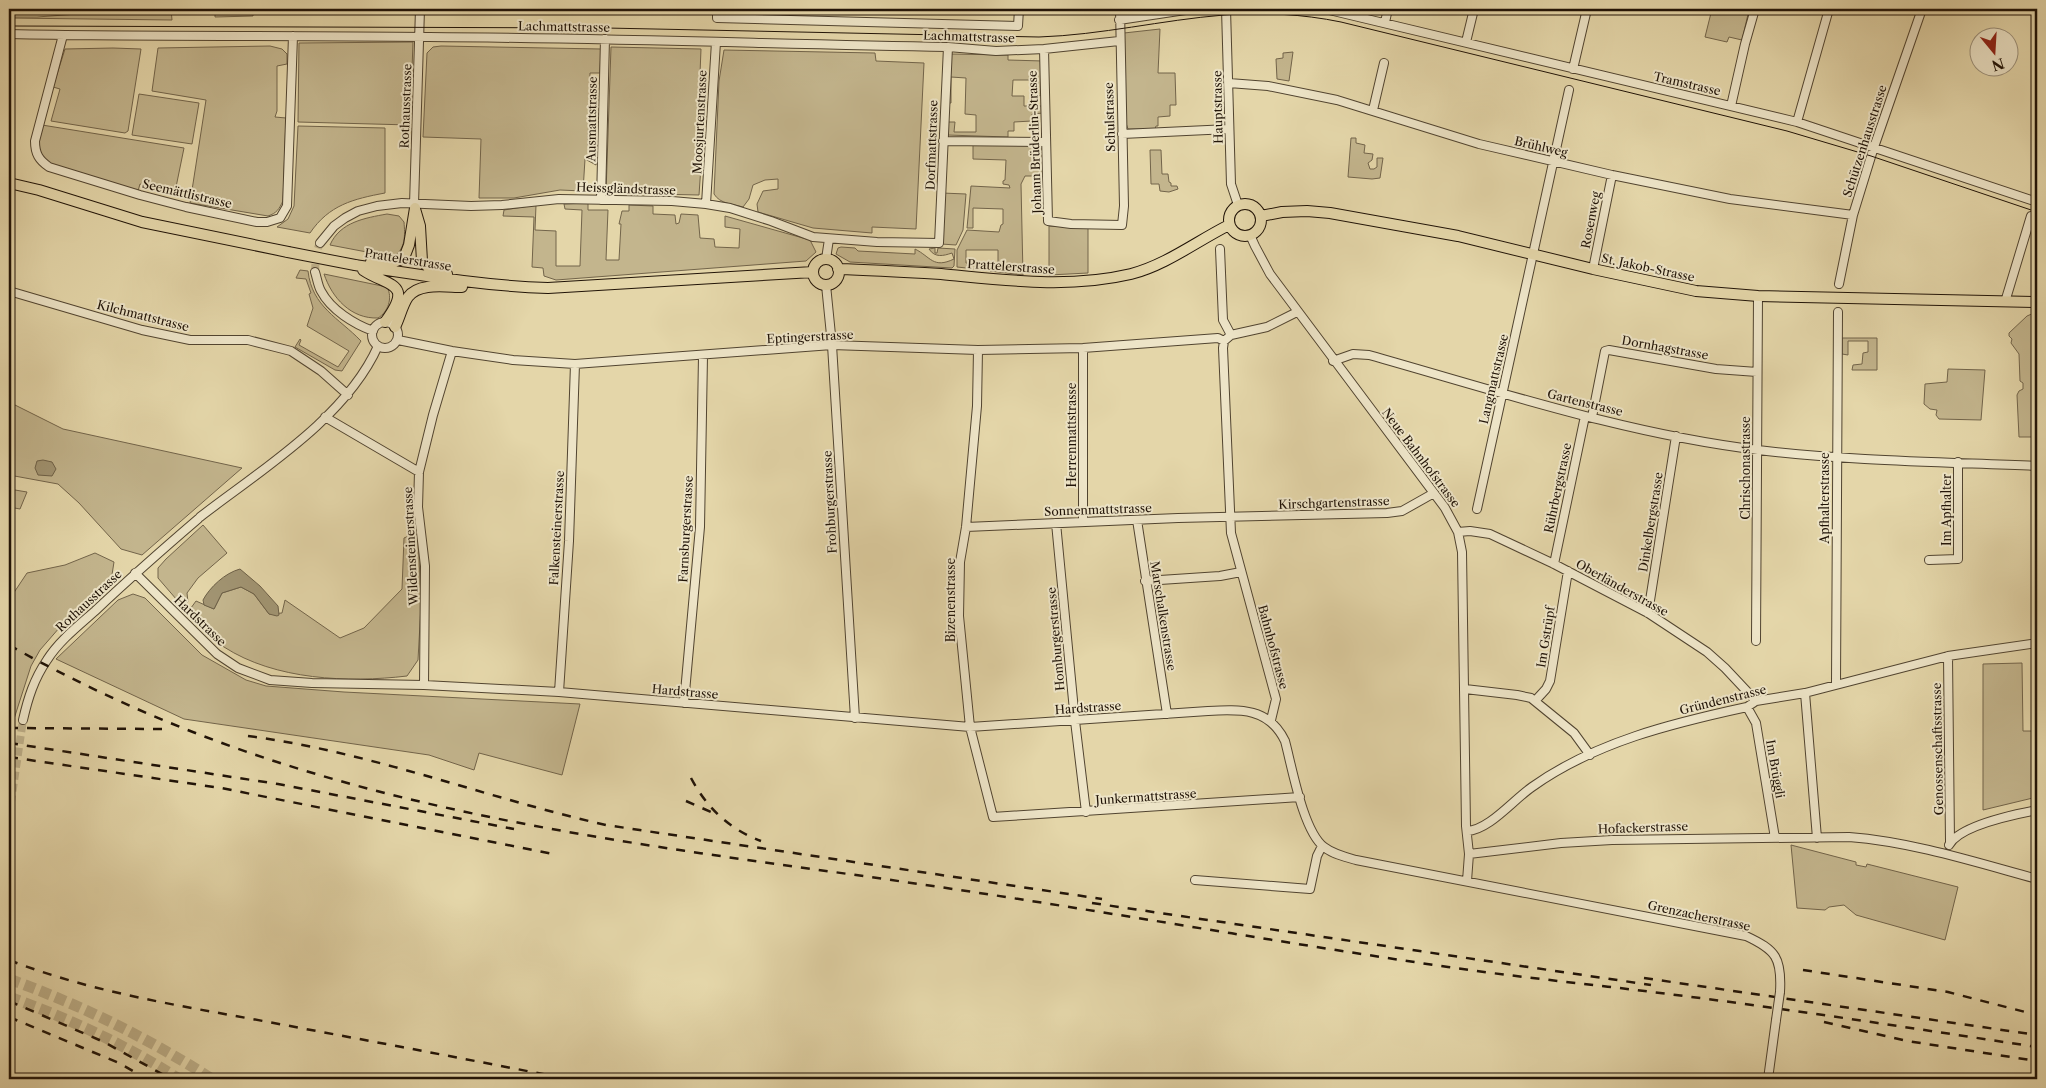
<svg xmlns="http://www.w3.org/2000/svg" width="2046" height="1088" font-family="'Libre Caslon Text',serif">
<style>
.green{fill:#c3b58d;stroke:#72644a}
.water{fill:#a19472;stroke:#6d6047}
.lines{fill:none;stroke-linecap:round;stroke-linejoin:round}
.minor-tunnel{stroke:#bdaf89;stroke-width:8;stroke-dasharray:8 4;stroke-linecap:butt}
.highway-tunnel{stroke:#bdaf89;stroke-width:11;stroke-dasharray:11 5.5;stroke-linecap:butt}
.minor-casing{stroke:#514430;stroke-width:10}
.major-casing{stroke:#201307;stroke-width:12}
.minor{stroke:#ede4c7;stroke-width:8}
.major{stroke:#e4d6a9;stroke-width:10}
.tram{stroke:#201307;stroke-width:1}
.rail{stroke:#201307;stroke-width:2.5;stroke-dasharray:9 9;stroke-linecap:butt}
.minor-bridge-casing{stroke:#514430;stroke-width:10;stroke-linecap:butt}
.major-bridge-casing{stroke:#201307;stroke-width:12;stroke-linecap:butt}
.minor-bridge{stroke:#ede4c7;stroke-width:8}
.major-bridge{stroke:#e4d6a9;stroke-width:10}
.labels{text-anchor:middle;stroke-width:4;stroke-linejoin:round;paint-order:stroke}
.street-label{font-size:12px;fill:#201307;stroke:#ede4c7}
</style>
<rect width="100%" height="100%" fill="#e4d6a9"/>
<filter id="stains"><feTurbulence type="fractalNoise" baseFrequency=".004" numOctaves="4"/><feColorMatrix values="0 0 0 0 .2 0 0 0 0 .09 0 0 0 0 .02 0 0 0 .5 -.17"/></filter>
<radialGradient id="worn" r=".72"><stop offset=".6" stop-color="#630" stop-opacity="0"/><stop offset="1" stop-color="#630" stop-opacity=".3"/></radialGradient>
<path class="green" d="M144 9H171L172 20 9 18V17H37Z
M215 9H253V16L215 17Z
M1712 9 1749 10 1742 40 1729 37 1727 42 1705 37Z
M1160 29 1158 73H1175L1176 105H1170V116L1158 117V126H1156L1155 129H1128L1126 123 1124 33Z
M413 42 410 125 298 122 299 43Z
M270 46 282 49 287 54V64L277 66V111L275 117 286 118 283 201C279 209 277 213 268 216L190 203 206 100 152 91 158 48Z
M441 46 601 49 600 73H590L588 145H597L596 165 585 159 583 191 560 190 514 198H479L481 139 423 137 427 53 433 47Z
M611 47 701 49 698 123 704 122 699 195 606 193Z
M113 48 141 49 128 131 125 133 51 121 60 89 53 87 65 49Z
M724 50 875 53 876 61 924 63 916 229 872 227V233L813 228 758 212 757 204 763 191 778 189V179L765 180 753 185 749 199 743 207C733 204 720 204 714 194L719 81Z
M1293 52 1289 81 1277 79 1276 59 1283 58V53Z
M950 54 1008 55V60L1043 61 1042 95 1038 96V80H1013L1012 96H1024V106H1043V113L1032 114V121L1014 122V131H1008V137L947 135V122H955L954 132H976V115L965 114 966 78 951 77V103H949Z
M139 94 199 103 192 144 132 135Z
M42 125 184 148 175 192 140 184 138 191 51 164 40 156 37 137Z
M298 126 385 128V193C353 199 329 205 310 233L277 227 288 219 294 206Z
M1351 138H1356V143L1365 145 1364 153 1373 154 1372 160 1368 163 1370 169H1374L1377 167V158H1383L1380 178 1372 179 1348 177Z
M1011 144H1039L1044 150 1043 176H1025L1021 184 1023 275 990 271 989 266H998V250H966V263L985 266V270L957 267V250L967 230 999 232 1001 225 1003 224V209L973 208V228H967L971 186 1010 188 1009 185 1003 184V181L1005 180 1006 160 973 159V145Z
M1150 150H1161L1162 174H1168L1169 182 1171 183V186H1177L1178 189 1169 192 1160 191 1159 184H1151Z
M942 193 966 194 963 230 956 245 941 244Z
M588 203V210H608L606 260H619L621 224H619L622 211H629V205L653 206V214L675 215 676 224 679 223 681 214 698 215 700 238 714 239 715 247 739 248 740 229 725 227V216L810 240 816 252 806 261 556 280 544 276 543 268 532 267 534 217 503 216 504 210 536 205 535 230 556 231V266H580L582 210 565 209 564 204Z
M387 214 399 216 404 222C405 235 406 249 393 257L330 245C340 222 365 218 387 214Z
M1049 226 1088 228V273L1049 275Z
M841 247 855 248 858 251 915 254V249C931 257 933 269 954 259L952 253C943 256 935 258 929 249L935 248V253H937L938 248 955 249 954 266 952 268 850 262 836 254 838 248Z
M300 270 308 271C312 307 339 318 361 341L342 371 335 370 295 347 300 339 301 340 299 345 338 367 349 351 307 326 313 308 309 294 311 293 306 279 296 278Z
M324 274 387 287C393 298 388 312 378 318 351 319 332 298 324 274Z
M2034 313H2037V437H2019L2017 395 2019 391 2023 389V383L2020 381 2019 354 2011 343 2012 339 2009 336V333L2027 316Z
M1842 338H1877V370H1852L1853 365 1862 364 1863 353 1868 352V341H1848V355L1842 354Z
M1948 369 1985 370 1981 420 1939 419 1936 415 1937 410 1930 409 1924 404 1925 384 1947 382Z
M9 402 63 429 242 468 142 555 121 549 79 503 58 484 9 475Z
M9 489 27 492 20 509 9 507Z
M203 525 227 553 198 578 187 593 188 602 183 607 158 578V568L166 559Z
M418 532 421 605 418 660 407 676C348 683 275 680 224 647 210 639 199 623 188 612L196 601 214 609 222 593 241 587 254 594 269 614 282 613 285 600 340 638 364 628 402 589 404 538Z
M95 553 114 562 111 581 60 627 40 650 31 666 13 722 9 721V600L27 573 65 565Z
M133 594 145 598 202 655 246 680 266 686 344 692 580 704 562 775 479 753 474 770 429 755 184 719 56 659 118 600Z
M2022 663 2023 731H2037V797L1983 810V664Z
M1791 845 1856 862V865L1866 867 1867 864 1958 887 1945 940 1856 915 1844 905 1829 907 1825 910 1797 908Z"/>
<path class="water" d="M43 460 52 462 56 469 52 476 38 475 35 468 37 461Z
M240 569 260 586 278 606 279 615 277 616 269 614 254 594 241 587 222 593 214 609 204 605 203 600C210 587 225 573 240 569Z"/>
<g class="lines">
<path class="minor-tunnel" d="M315 272 316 253 320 243
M9 815 23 720
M9 989V1003"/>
<path class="highway-tunnel" d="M9 979C81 1005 148 1038 212 1079
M9 997C68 1018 126 1045 179 1079"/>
<g class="minor-casing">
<path id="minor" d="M717 9V18L1018 26 1019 9
M1226 9 1231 184 1238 205
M1325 9 1797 122 2037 202
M1119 20 1192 9
M1385 22 1388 9
M9 34C149 37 289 35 429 37 602 38 775 44 948 47L996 51 1044 49 1119 41
M63 35 35 141C35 154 39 160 49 167L140 195 186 207 257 222H267L280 218 287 206 293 36
M1466 42 1474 9
M1044 49 1048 221 1071 224 1122 225 1124 206 1120 9
M1573 69 1587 9
M1229 83 1268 86 1337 100 1479 144 1612 175 1730 199 1853 215
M1731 106 1745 44 1755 9
M1373 110 1384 63
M1797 122 1829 9
M1122 134 1229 129
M943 141 1046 142
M601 200 605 39
M414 204 420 9
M706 204 716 42
M1250 235 1255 246 1270 274 1445 508 1458 532 1462 552 1466 826 1469 854 1467 881
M320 243 334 226 345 218 358 211 377 206 402 203 471 206 502 205 559 199 672 201 706 204 730 208 771 221 813 237 877 242 939 243 948 47
M1220 249 1223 320 1231 335
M826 259 829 239
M1593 269 1612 175
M315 272C317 278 318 286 321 291 331 310 354 324 373 331
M1839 284 1853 215 1873 150 1922 9
M826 285 832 345 855 718
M9 291 142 330 190 340H248L291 351 321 371 348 395
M2005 302 2031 216
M372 335a13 13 0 1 1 26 0a13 13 0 1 1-26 0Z
M398 340 452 351 513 360 575 364 832 345 978 350 1083 348 1218 338 1224 341
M1083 348V521
M978 350 977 406 966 527 960 562 959 616 970 727 993 817 1300 797
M1333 361 1353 354 1369 355C1497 391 1626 434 1758 450 1850 461 1944 462 2037 466
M325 417 419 472
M1592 417 1605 351 1609 350 1716 369 1757 372
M1477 509 1569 90
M200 517C261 470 346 418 378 346
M1137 520 1167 714
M1056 523 1075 721 1086 812
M966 527 1178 518 1387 513 1402 511 1434 493
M1458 532 1470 531 1490 534 1554 564 1648 613 1707 652 1725 668 1756 701
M1929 560 1958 559V462
M1554 564 1585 416
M135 573 217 654 238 668 270 680 312 683 424 685 559 692 970 727 1208 711C1241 709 1269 708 1285 741 1292 767 1303 831 1324 847 1333 854 1345 857 1356 860L1746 936C1776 950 1782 958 1780 992
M1145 581 1220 576 1241 572
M1648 613 1676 436
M1756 641 1758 296
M1948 656 1950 842
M1836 684 1838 312
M424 685 425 566 418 507 419 472 433 415 452 351
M1465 689 1517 695 1531 698 1574 733 1590 755
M559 692 569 541 575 364
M1805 693 1817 838
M1535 701 1546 689 1550 681 1568 571
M684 703 700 527 703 356
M1747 707 1756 723 1775 838
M23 720C28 698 34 679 47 660 59 641 78 626 95 611 129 579 163 549 198 519
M1271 720 1276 699 1231 533 1223 348 1224 341 1231 335 1267 327 1297 312
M1467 831C1489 830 1513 800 1532 787 1595 742 1673 723 1747 707L1756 701 1805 693 1948 656 2037 643
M1949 845C1960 825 2016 814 2037 810
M1469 854 1561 843 1612 840 1849 837C1913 842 1975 862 2037 879
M1195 880 1310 889 1317 856 1322 846
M1768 1079 1776 1020"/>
</g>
<g class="major-casing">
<path id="major" d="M9 183 39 190 142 222 288 252
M1229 220a16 16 0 1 1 32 0a16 16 0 1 1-32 0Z
M415 209 420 226 422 261 430 269 447 274
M1261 216 1282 212 1307 211 1330 213 1458 236 1593 269 1696 291 1758 296 2037 302
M813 272a13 13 0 1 1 26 0a13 13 0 1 1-26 0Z
M371 262 392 263 404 258 409 245 415 208
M355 265C420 275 483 286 548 288L813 272
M838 269C873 270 907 272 941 274 1005 280 1067 289 1131 274 1166 265 1197 241 1229 225
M363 270C388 287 415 281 385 322
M395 327C400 317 402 306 408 297 419 282 446 287 462 287"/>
</g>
<use href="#minor" class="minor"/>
<use href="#major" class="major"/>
<path class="tram" d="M9 26 606 28 1039 37C1101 35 1162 20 1224 15 1263 12 1302 14 1341 22L1787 131 1871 156 2037 212"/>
<path class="rail" d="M9 645C103 698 203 740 306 771 523 837 750 858 973 892 1132 916 1289 944 1448 967 1523 978 1600 985 1676 995 1796 1010 1917 1029 2037 1047
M9 728 162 729
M248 736C371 752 486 798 606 825L1102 899
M9 743 278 784 514 829
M9 757 221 788 558 855
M691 778C707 808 729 829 761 841
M686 801 711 812
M1092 903 1651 985
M9 960C91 992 176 1005 263 1021 365 1040 466 1059 568 1079
M1803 970 1948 992 2037 1015
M1644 978 2037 1035
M9 1001 104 1042 171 1079
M9 1017 119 1063 147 1079
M1824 1022 1907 1041 2037 1061"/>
<g class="minor-bridge-casing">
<path id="minor-bridge" d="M1776 1020 1780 992"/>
</g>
<g class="major-bridge-casing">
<path id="major-bridge" d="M288 252 355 265"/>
</g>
<use href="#minor-bridge" class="minor-bridge"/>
<use href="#major-bridge" class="major-bridge"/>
</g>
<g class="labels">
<g class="street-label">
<text transform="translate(564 27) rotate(1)" y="4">Lachmattstrasse</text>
<text transform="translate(969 37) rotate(2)" y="4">Lachmattstrasse</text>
<text transform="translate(1687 84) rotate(13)" y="4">Tramstrasse</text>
<text transform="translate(406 106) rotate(-88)" y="4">Rothausstrasse</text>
<text transform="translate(1218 107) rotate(-91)" y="4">Hauptstrasse</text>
<text transform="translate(1110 117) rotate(-92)" y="4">Schulstrasse</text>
<text transform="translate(592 119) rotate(-89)" y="4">Ausmattstrasse</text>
<text transform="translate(700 122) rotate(-87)" y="4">Moosjurtenstrasse</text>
<text transform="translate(1865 141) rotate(-72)" y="4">Schützenhausstrasse</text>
<text transform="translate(1035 142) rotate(-92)" y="4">Johann Brüderlin-Strasse</text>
<text transform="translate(932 145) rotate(-88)" y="4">Dorfmattstrasse</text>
<text transform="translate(1541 147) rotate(13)" y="4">Brühlweg</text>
<text transform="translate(626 189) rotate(2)" y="4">Heissgländstrasse</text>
<text transform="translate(187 194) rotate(13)" y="4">Seemättlistrasse</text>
<text transform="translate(1591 220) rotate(-79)" y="4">Rosenweg</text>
<text transform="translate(408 260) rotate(9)" y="4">Prattelerstrasse</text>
<text transform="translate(1011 267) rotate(4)" y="4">Prattelerstrasse</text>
<text transform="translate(1648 268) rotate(12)" y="4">St. Jakob-Strasse</text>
<text transform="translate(143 316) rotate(14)" y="4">Kilchmattstrasse</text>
<text transform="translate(810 337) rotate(-3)" y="4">Eptingerstrasse</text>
<text transform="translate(1665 348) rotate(10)" y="4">Dornhagstrasse</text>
<text transform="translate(1494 379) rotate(-77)" y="4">Langmattstrasse</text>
<text transform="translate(1585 403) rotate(14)" y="4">Gartenstrasse</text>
<text transform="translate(1072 435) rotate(-90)" y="4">Herrenmattstrasse</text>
<text transform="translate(1421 458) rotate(53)" y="4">Neue Bahnhofstrasse</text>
<text transform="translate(1746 468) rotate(-90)" y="4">Chrischonastrasse</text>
<text transform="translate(1558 488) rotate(-78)" y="4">Rührbergstrasse</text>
<text transform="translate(1825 498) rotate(-90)" y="4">Apfhalterstrasse</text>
<text transform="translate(830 502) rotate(-93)" y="4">Frohburgerstrasse</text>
<text transform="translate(1334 503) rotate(-2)" y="4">Kirschgartenstrasse</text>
<text transform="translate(1098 510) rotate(-2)" y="4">Sonnenmattstrasse</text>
<text transform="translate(1947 510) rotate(-90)" y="4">Im Apfhalter</text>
<text transform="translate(1651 522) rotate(-81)" y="4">Dinkelbergstrasse</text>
<text transform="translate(557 528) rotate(-87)" y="4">Falkensteinerstrasse</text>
<text transform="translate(686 529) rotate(-87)" y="4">Farnsburgerstrasse</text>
<text transform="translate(411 546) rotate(-93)" y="4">Wildensteinerstrasse</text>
<text transform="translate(1622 588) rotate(29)" y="4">Oberländerstrasse</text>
<text transform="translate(951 600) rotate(-90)" y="4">Bizenenstrasse</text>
<text transform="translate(89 601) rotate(-43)" y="4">Rothausstrasse</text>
<text transform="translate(1163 616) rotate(81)" y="4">Marschalkenstrasse</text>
<text transform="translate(200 621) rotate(44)" y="4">Hardstrasse</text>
<text transform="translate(1546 637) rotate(-81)" y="4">Im Gstrüpf</text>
<text transform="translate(1056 639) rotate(-95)" y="4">Homburgerstrasse</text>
<text transform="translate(1273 647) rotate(75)" y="4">Bahnhofstrasse</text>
<text transform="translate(685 692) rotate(5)" y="4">Hardstrasse</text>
<text transform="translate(1723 700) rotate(-14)" y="4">Gründenstrasse</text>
<text transform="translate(1088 708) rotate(-4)" y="4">Hardstrasse</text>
<text transform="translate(1938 749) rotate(-91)" y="4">Genossenschaftsstrasse</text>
<text transform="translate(1775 769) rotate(80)" y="4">Im Brüggli</text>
<text transform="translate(1146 797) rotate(-4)" y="4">Junkermattstrasse</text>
<text transform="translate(1643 828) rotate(-2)" y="4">Hofackerstrasse</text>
<text transform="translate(1699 916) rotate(12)" y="4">Grenzacherstrasse</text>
</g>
</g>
<rect width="2046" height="1088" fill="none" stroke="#e4d6a9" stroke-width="30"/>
<rect x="10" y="10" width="2026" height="1068" fill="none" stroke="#201307" stroke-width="2.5"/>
<rect x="15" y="15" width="2016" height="1058" fill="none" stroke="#201307"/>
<g transform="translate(1994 52) rotate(162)"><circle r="24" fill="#ede4c7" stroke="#9b907a"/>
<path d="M0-4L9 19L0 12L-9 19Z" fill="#8f2418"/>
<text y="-8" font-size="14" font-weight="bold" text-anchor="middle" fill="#201307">N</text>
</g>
<rect width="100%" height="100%" filter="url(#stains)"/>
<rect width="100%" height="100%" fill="url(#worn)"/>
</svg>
